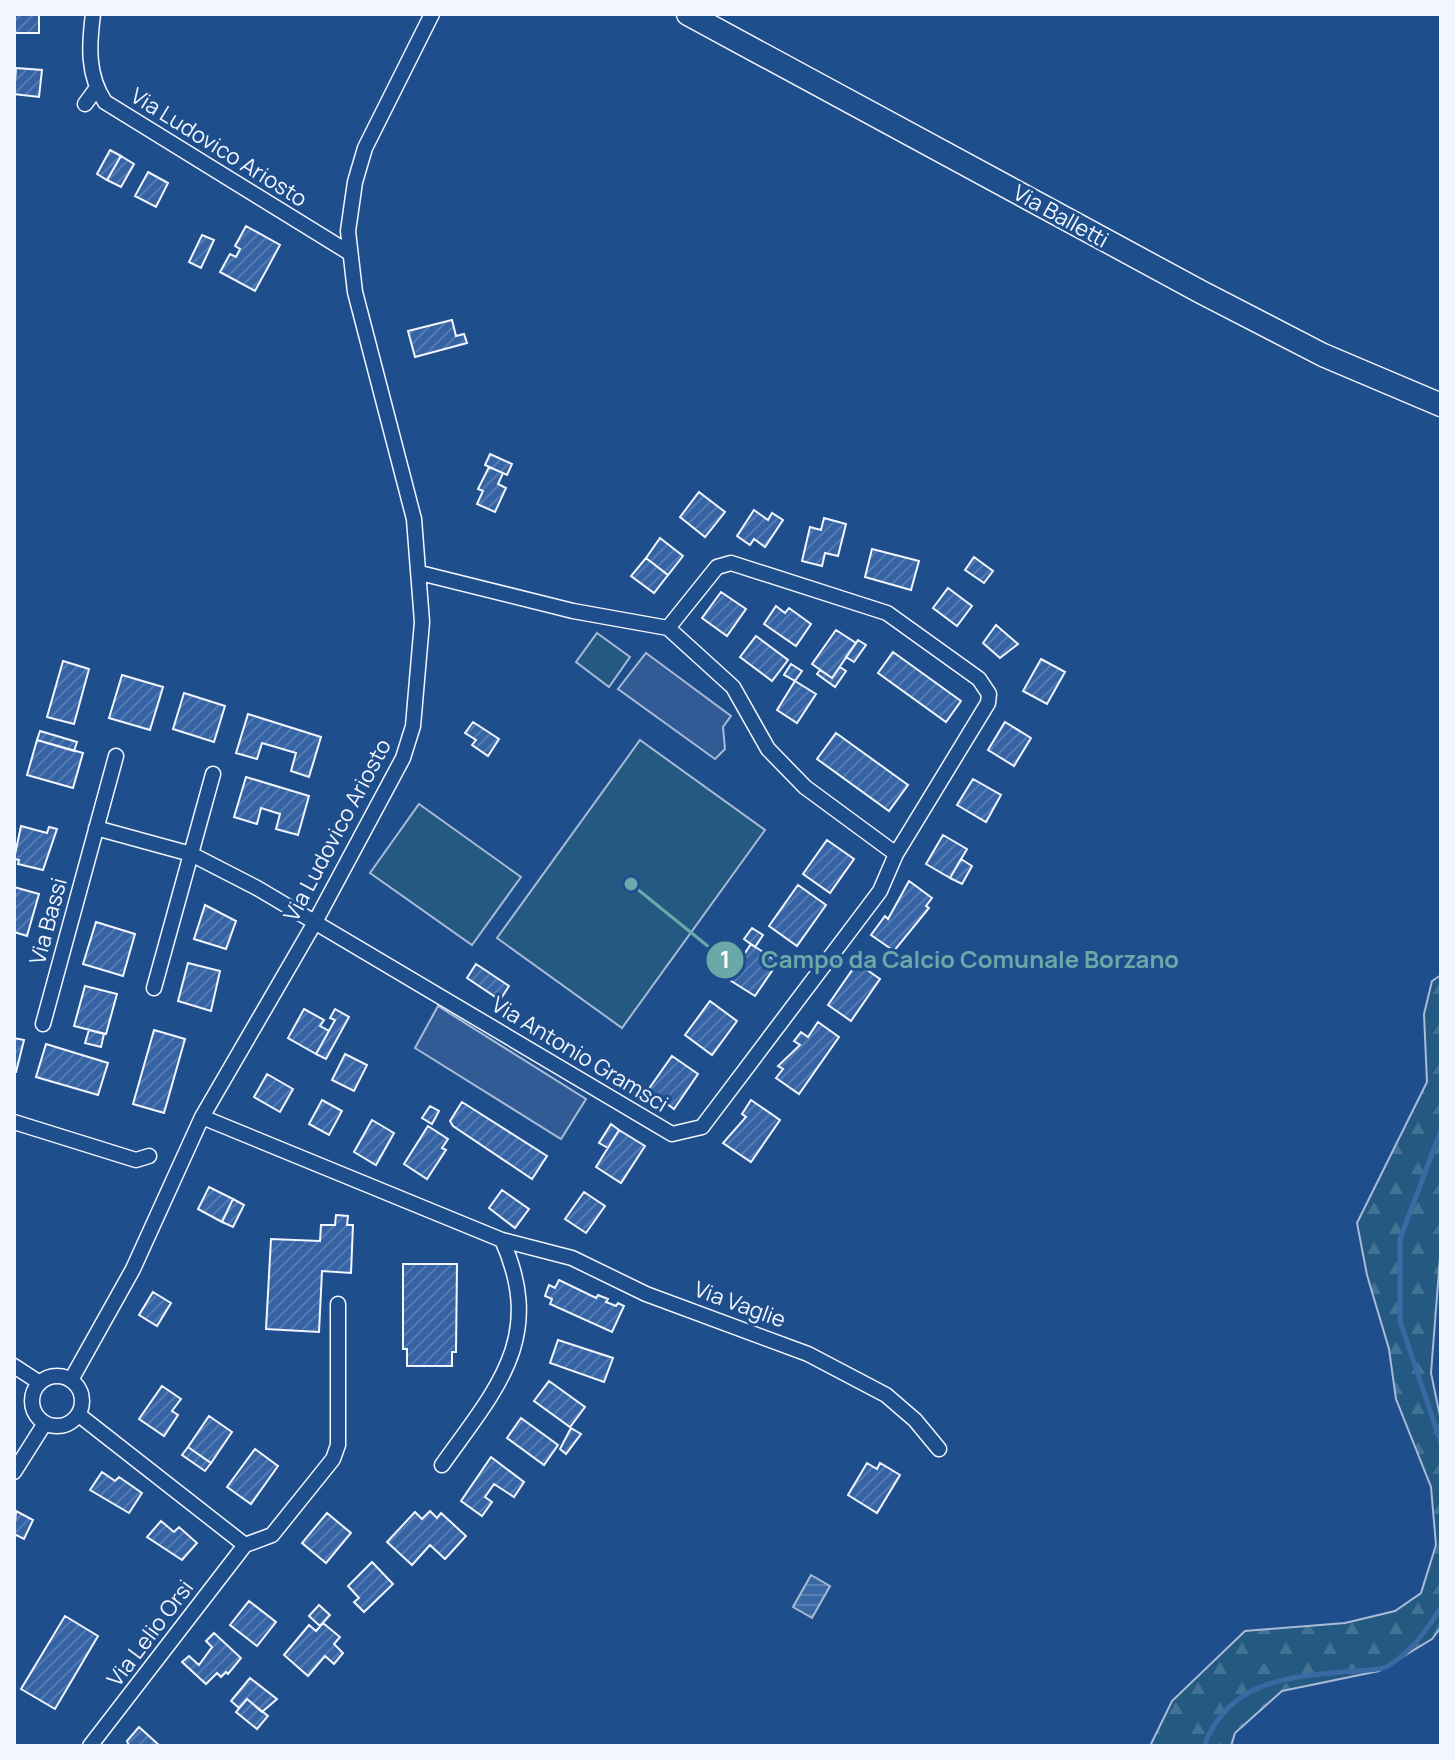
<svg xmlns="http://www.w3.org/2000/svg" width="1455" height="1760" font-family="Manrope,sans-serif">
<style>
.green{fill:#245a82;stroke:#a8bbd7;stroke-width:2}
.forest{fill:url(#forest-firs);stroke:#a8bbd7;stroke-width:2}
.parking{fill:#305b95;stroke:#a8bbd7;stroke-width:2}
.water{fill:url(#water-rules);stroke:#a8bbd7;stroke-width:2}
.lines{fill:none;stroke-linecap:round;stroke-linejoin:round}
.stream{stroke:#3b69a3;stroke-width:5}
.building{fill:url(#building-hatch);stroke:#f2f6ff;stroke-width:2}
.street-casing{stroke:#f2f6ff;stroke-width:17}
.primary-casing{stroke:#f2f6ff;stroke-width:25}
.street{stroke:#1f4e8c;stroke-width:14}
.primary{stroke:#1f4e8c;stroke-width:22}
.labels{text-anchor:middle;stroke-width:6;stroke-linejoin:round;paint-order:stroke}
.street-label{font-size:22px;fill:#f2f6ff;stroke:#1f4e8c}
.leader{fill:none;stroke:#6aa9a8;stroke-width:3}
.callout-dot{fill:#6aa9a8;stroke:#1f4e8c;stroke-width:3}
.mark-label{font-size:24px;text-anchor:middle;font-weight:bold;fill:#fff}
.callout-label{font-size:24px;text-anchor:middle;font-weight:bold;fill:#6aa9a8;stroke:#1f4e8c;stroke-width:6;stroke-linejoin:round;paint-order:stroke}
</style>
<defs>
<pattern id="forest-firs" width="22" height="20" patternUnits="userSpaceOnUse" patternTransform="scale(2)"><rect width="22" height="20" fill="#245a82"/><path d="M5 1l3.5 6h-7zM16 11l3.5 6h-7z" fill="#447295"/></pattern>
<pattern id="water-rules" width="6" height="5" patternUnits="userSpaceOnUse" patternTransform="scale(2)"><rect width="6" height="5" fill="#3b69a3"/><path d="M0 2.5h6" fill="none" stroke="#587fb1"/></pattern>
<pattern id="building-hatch" width="6" height="6" patternUnits="userSpaceOnUse" patternTransform="scale(2)"><rect width="6" height="6" fill="#3563a3"/><path d="M-1 1l2-2M0 6l6-6M5 7l2-2" fill="none" stroke="#537ab1"/></pattern>
</defs>
<rect width="100%" height="100%" fill="#1f4e8c"/>
<path class="green" d="M597 633 630 657 609 687 576 662Z
M640 740 765 830 622 1028 497 938Z
M419 804 521 877 472 945 370 873Z"/>
<path class="forest" d="M1441 975V1245L1431 1373 1441 1421V1627L1432 1639 1379 1671 1282 1691 1235 1733 1231 1746H1150L1172 1701 1245 1631 1345 1623 1395 1611 1421 1593 1436 1545 1431 1487 1396 1399 1389 1349 1367 1275 1357 1223 1427 1082 1424 1014 1432 981Z"/>
<path class="parking" d="M646 653 731 716 723 727 725 749 715 759 618 689Z
M438 1006 586 1099 561 1139 415 1048Z"/>
<path class="water" d="M811 1575 830 1586 812 1618 793 1607Z"/>
<g class="lines">
<path class="stream" d="M1441 1130 1400 1239V1321L1441 1443
M1204 1746C1230 1678 1291 1677 1352 1671 1363 1670 1380 1671 1388 1666 1412 1651 1427 1630 1441 1607"/>
</g>
<path class="building" d="M14 14H39V33H14Z
M16 68 42 70 39 97 14 94Z
M110 150 121 156 107 180 97 174Z
M121 156 134 164 121 187 107 180Z
M148 172 168 183 156 207 135 196Z
M246 226 280 245 255 291 220 272 230 254 236 257 240 249 235 246Z
M202 235 214 240 201 268 189 262Z
M452 320 456 336 464 334 467 343 415 357 408 331Z
M490 454 512 464 507 475 485 465Z
M489 467 503 473 498 484 506 488 495 512 477 504 483 491 478 489Z
M699 492 725 512 705 537 680 517Z
M754 510 768 520 772 513 783 520 765 547 754 539 750 545 737 536Z
M824 518 846 524 838 556 825 553 822 566 802 561 810 527 821 530Z
M660 538 683 556 668 575 646 558Z
M872 549 919 561 911 590 865 577Z
M974 557 993 571 984 583 965 570Z
M646 558 668 575 654 593 631 576Z
M948 588 972 606 957 626 933 608Z
M721 592 746 609 727 636 702 618Z
M776 606 785 613 789 608 811 624 796 646 764 624Z
M996 625 1018 644 1000 658 983 643Z
M836 630 856 643 832 678 812 664Z
M756 636 788 660 772 681 740 657Z
M858 640 866 645 854 662 846 657Z
M893 652 961 701 946 722 878 673Z
M1041 659 1065 672 1047 704 1023 691Z
M63 661 89 669 74 724 47 717Z
M791 664 802 671 795 681 784 675Z
M840 667 846 671 835 687 817 674 820 670 832 678Z
M122 675 163 687 150 730 109 718Z
M795 681 816 694 797 723 777 710Z
M184 693 225 706 214 742 173 729Z
M248 714 321 737 309 777 291 771 296 753 262 743 257 759 236 753Z
M473 722 499 739 488 756 472 745 476 740 465 733Z
M1005 722 1031 738 1014 766 988 750Z
M40 731 77 742 74 751 37 740Z
M836 733 908 785 889 811 817 759Z
M37 740 83 753 73 788 27 775Z
M246 777 309 796 298 835 276 829 280 814 261 808 257 824 234 817Z
M973 779 1001 795 986 822 957 805Z
M21 826 47 833 49 827 57 829 43 870 18 864 19 860 14 859Z
M943 835 967 849 950 878 926 864Z
M827 840 854 859 830 893 803 874Z
M961 859 972 866 962 884 950 878Z
M909 881 932 898 926 906 929 908 894 951 871 935 885 916 888 919Z
M798 885 826 905 797 946 769 926Z
M14 887 39 894 27 936 14 932Z
M205 905 236 921 226 949 194 939Z
M96 922 135 934 123 976 83 964Z
M752 928 763 935 755 947 744 939Z
M751 944 778 962 755 996 728 979Z
M188 963 220 971 211 1011 178 1001Z
M857 963 880 979 851 1021 828 1005Z
M476 964 509 986 500 1000 467 978Z
M85 986 117 994 106 1034 74 1026Z
M710 1001 737 1021 712 1055 685 1035Z
M304 1009 324 1020 320 1026 329 1031 316 1054 288 1038Z
M335 1009 349 1017 326 1059 316 1054 335 1020 330 1018Z
M818 1022 839 1037 799 1094 776 1078 783 1069 778 1066 800 1045 794 1041 801 1032 808 1037Z
M89 1030 104 1034 101 1047 85 1043Z
M154 1030 185 1039 164 1113 133 1104Z
M14 1038 24 1040 16 1072H14Z
M46 1044 108 1063 98 1095 36 1077Z
M345 1054 367 1065 354 1091 332 1080Z
M672 1056 698 1074 674 1109 648 1090Z
M267 1074 293 1089 280 1112 254 1097Z
M322 1100 342 1111 329 1135 309 1124Z
M751 1100 780 1120 751 1162 723 1143 746 1117 742 1114Z
M462 1102 547 1156 532 1179 453 1126 450 1121Z
M430 1106 439 1111 432 1124 422 1118Z
M372 1120 394 1133 376 1165 354 1152Z
M611 1124 619 1130 608 1148 599 1143Z
M428 1126 448 1139 442 1148 446 1150 427 1179 404 1164Z
M619 1130 645 1146 621 1183 596 1167Z
M209 1187 233 1199 222 1222 198 1209Z
M502 1190 529 1209 515 1228 489 1208Z
M584 1192 605 1206 586 1233 565 1219Z
M233 1199 244 1205 233 1227 222 1222Z
M336 1215 348 1216 347 1225H353L351 1273 322 1271 319 1332 266 1329 271 1239 320 1241 321 1225H335Z
M403 1264H457L456 1352H452V1366H407V1349H403Z
M559 1280 596 1298 598 1295 608 1299 606 1302 616 1306 618 1303 624 1306 612 1332 550 1304 552 1299 545 1296 549 1285 555 1288Z
M153 1292 171 1303 157 1326 139 1315Z
M558 1340 613 1358 604 1382 550 1363Z
M549 1381 585 1407 570 1427 534 1401Z
M162 1386 181 1399 172 1411 178 1415 164 1436 139 1419Z
M209 1416 232 1432 211 1463 188 1447Z
M521 1418 558 1445 544 1465 507 1438Z
M571 1428 581 1434 566 1454 560 1449Z
M188 1447 211 1463 205 1471 182 1455Z
M255 1449 278 1466 251 1504 227 1487Z
M491 1457 524 1482 514 1497 494 1484 485 1497 492 1502 482 1516 461 1501Z
M867 1463 877 1469 880 1463 900 1475 877 1513 848 1495Z
M102 1472 115 1481 119 1477 142 1493 129 1513 90 1490Z
M16 1511 33 1520 24 1539 14 1534Z
M430 1511 437 1518 441 1513 466 1536 445 1559 430 1545 412 1565 387 1542 415 1512 422 1519Z
M327 1513 351 1533 326 1563 302 1543Z
M161 1521 174 1532 179 1527 197 1543 182 1560 147 1537Z
M372 1562 393 1584 364 1612 354 1602 359 1598 348 1586Z
M249 1601 276 1622 257 1646 230 1625Z
M319 1605 330 1615 320 1626 309 1616Z
M65 1616 98 1636 55 1709 21 1689Z
M323 1623 340 1637 334 1644 343 1653 334 1664 325 1656 308 1676 284 1655 309 1625 316 1631Z
M214 1633 241 1658 228 1674 226 1672 221 1677 217 1673 206 1684 182 1662 189 1656 199 1665 212 1647 206 1641Z
M250 1678 277 1699 262 1712 247 1699 239 1708 231 1701Z
M247 1699 268 1716 257 1729 236 1712Z
M139 1727 160 1746H129L127 1741Z"/>
<g class="lines">
<g class="street-casing">
<path id="street" d="M93 14C89 45 87 75 105 102L348 252
M85 104 96 89
M668 628 717 567 731 563 887 613 979 679 989 694 988 703 896 854
M96 828 191 854 257 888 672 1134 702 1127 880 891 896 854 805 787 768 749 733 687 668 628 573 611 420 573
M154 988 213 774
M43 1024 116 756
M202 1117 502 1240 572 1258 646 1294 808 1354 886 1395 915 1420 939 1449
M14 1122 136 1160 149 1156
M14 1366 40 1383
M32 1401a25 25 0 1 1 50 0a25 25 0 1 1-50 0Z
M71 1380 133 1269 202 1117 314 924 403 758 413 726 422 622 414 519 355 292 348 231 355 182 365 148 432 14
M79 1415 245 1545 90 1746
M442 1465C496 1389 546 1338 502 1240
M14 1472 45 1423
M245 1545 272 1535 333 1459 338 1445V1304"/>
</g>
<g class="primary-casing">
<path id="primary" d="M688 14 1201 292 1323 355 1441 405"/>
</g>
<use href="#street" class="street"/>
<use href="#primary" class="primary"/>
</g>
<g class="labels">
<g class="street-label">
<text transform="translate(219 147) rotate(32)" y="8">Via Ludovico Ariosto</text>
<text transform="translate(1061 216) rotate(29)" y="8">Via Balletti</text>
<text transform="translate(337 830) rotate(-62)" y="8">Via Ludovico Ariosto</text>
<text transform="translate(48 921) rotate(-75)" y="8">Via Bassi</text>
<text transform="translate(580 1054) rotate(31)" y="8">Via Antonio Gramsci</text>
<text transform="translate(740 1304) rotate(20)" y="8">Via Vaglie</text>
<text transform="translate(150 1633) rotate(-53)" y="8">Via Lelio Orsi</text>
</g>
</g>
<path class="leader" d="M631 884L725 960"/>
<g class="callout-dot">
<circle cx="631" cy="884" r="8"/>
<circle cx="725" cy="960" r="20"/>
</g>
<g class="mark-label">
<text x="725" y="968">1</text>
</g>
<g class="callout-label">
<text x="970" y="968">Campo da Calcio Comunale Borzano</text>
</g>
<rect width="1455" height="1760" fill="none" stroke="#f2f6ff" stroke-width="32"/>
</svg>
